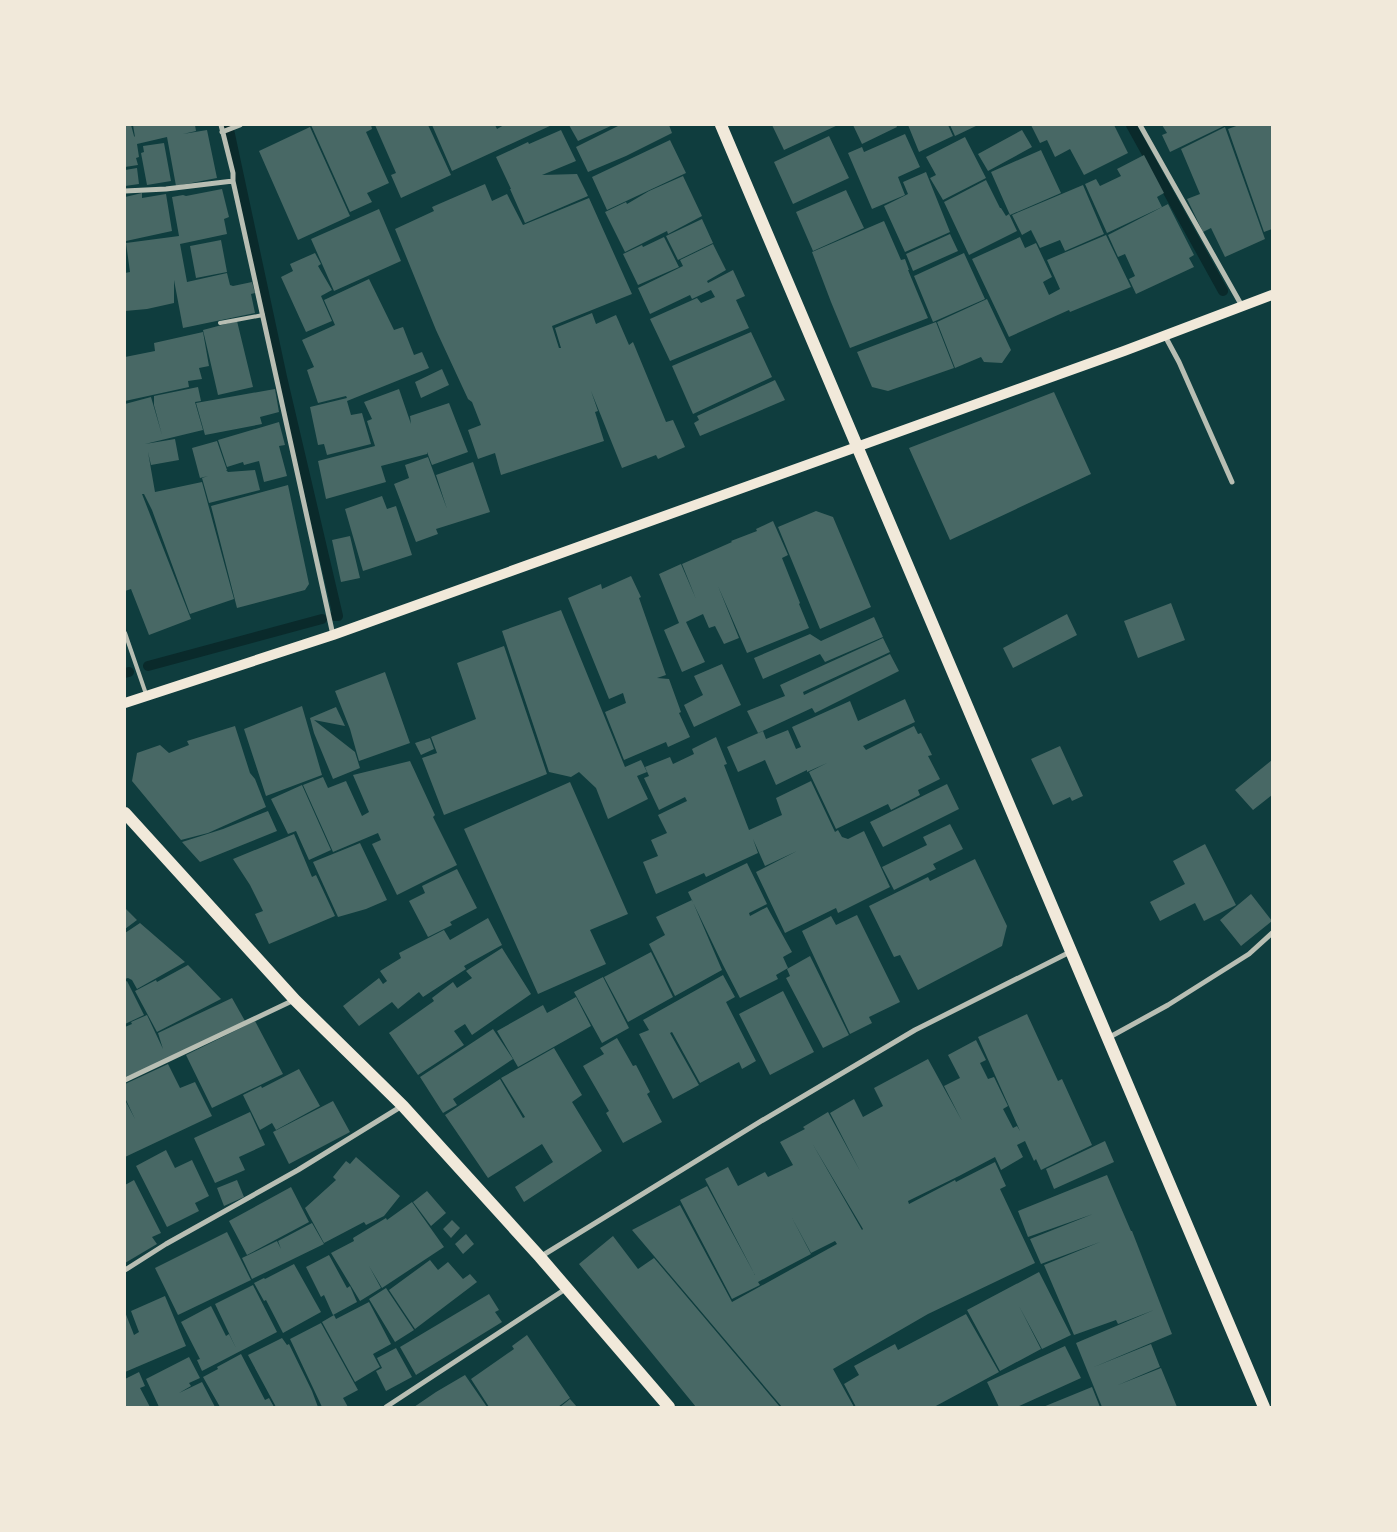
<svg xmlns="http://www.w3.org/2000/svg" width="1397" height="1532" font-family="Merriweather,serif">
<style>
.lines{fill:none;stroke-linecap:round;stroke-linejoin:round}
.stream{stroke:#0a2a2b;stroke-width:10}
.building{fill:#486865;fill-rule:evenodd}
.service{stroke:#b8beb3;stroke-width:4}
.minor{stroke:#b8beb3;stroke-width:5}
.secondary{stroke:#f1e9da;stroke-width:10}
.primary{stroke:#f1e9da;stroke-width:12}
</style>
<rect width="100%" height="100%" fill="#0f3d3e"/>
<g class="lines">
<path class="stream" d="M228 125 282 377 338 616H334
M1131 125 1223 291
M148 666 322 619
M125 673 129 672"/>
</g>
<path class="building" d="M125 125H131L134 136 135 137 133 125H195L196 131 183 134 207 130 217 178 176 186 167 137 137 144 139 157 136 158 138 165 125 167Z
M311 125H371L372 129 366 132 389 183 367 193 372 202 350 212Z
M375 125H428L451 175 401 198 391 175 396 173Z
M432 125H495L497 129 504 125H552L452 171Z
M569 125H613L578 141Z
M620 125H669L672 133 626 156 588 172 576 147Z
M772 125H838L784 150Z
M853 125H896L897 127 862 144Z
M908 125H948L953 136 919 152Z
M950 125H978L955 136Z
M1031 125H1114L1128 153 1084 175 1070 149 1055 157 1047 140 1040 143Z
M1162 125H1226L1170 152 1162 135 1167 133Z
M1239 125H1272V229L1264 232 1228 129Z
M310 127 350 216 298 240 259 151Z
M1225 127 1265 239 1225 257 1211 228 1203 232 1187 199 1200 194 1181 149Z
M561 130 576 161 542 175 577 174 588 196 525 223 510 189H511L496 157 528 142 529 144Z
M1022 130 1032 147 988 171 978 154Z
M905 134 920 167 898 177 905 195 872 209 848 153 862 147 864 152Z
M829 136 849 178 793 204 774 162Z
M965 137 986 178 943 200 930 178 936 175 926 157Z
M670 140 686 173 607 210 592 177Z
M164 143 171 181 147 185 141 153 144 152 143 146Z
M1041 150 1061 193 1010 215 991 172Z
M1144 155 1164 193 1157 197 1162 207 1107 233 1085 184 1096 179 1100 186 1121 176 1117 169Z
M137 168 139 184 125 186V170Z
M926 172 950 232 905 252 884 206 908 194 903 182Z
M683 176 702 216 668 234 667 231 625 252 605 212 626 202 627 204 649 191Z
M986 180 1000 208H1001L1006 216 1009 214 1017 231 969 255 944 202Z
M485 184 492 201 507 194 523 225 589 198 632 294 552 326 559 348H561L555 328 592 313 596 324 616 315 629 345 633 342 666 422 673 420 685 447 658 459 656 455 622 468 591 391 598 411 595 412 604 441 501 475 495 453 478 459 468 430 481 425 472 402 468 399 436 330 395 229 434 211 432 207Z
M1083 185 1104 234 1065 251 1060 240 1040 248 1031 230 1022 235 1012 215Z
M222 189 229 217 224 219 227 234 180 244 187 282 227 273 230 285 233 286 252 282 255 293 251 294 255 313 183 328 174 280V303L147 309 125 311V273L130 272 126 243 179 236 172 197 183 195 186 196Z
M846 190 864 228 813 251 796 212Z
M142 193V198L166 194 172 231 126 241 125 197Z
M1168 204 1194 255 1189 258 1194 267 1136 294 1129 279 1135 276 1125 254 1118 257 1108 235Z
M379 209 401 261 334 291 311 239Z
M702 219 713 243 678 260 666 236Z
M884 221 901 260 905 259 909 270H908L928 318 850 348 831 302 812 252Z
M950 234 958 251 913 271 906 254Z
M1106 235 1131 287 1070 312 1069 310 1009 337 972 259 1020 237 1025 248 1036 243 1052 277 1043 282 1049 295 1060 289 1047 260Z
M664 237 679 267 638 285 623 254 642 245 643 247Z
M221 240 227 272 196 278 190 246Z
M713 244 726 270 707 281 708 283 733 270 745 296 736 300 749 328 670 361 650 319 697 298 701 303 715 297 711 290 692 299 690 295 650 314 638 288 683 266 680 260Z
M315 253 321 264 318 266 332 290 321 296 332 321 306 332 281 277 293 271 290 264Z
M964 253 985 299 933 322 914 276Z
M369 279 394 330 403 327 414 355 422 352 429 368 347 401 351 415 362 413 371 444 327 455 324 444 318 445 310 407 347 398 346 396 318 403 307 370 314 367 302 340 335 325 324 300Z
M987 299 1011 350 1002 363 984 362 981 357 955 368 937 322Z
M237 321 253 387 218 395 203 330Z
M936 322 954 368 888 391 872 387 857 352Z
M203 332 209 366 199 368 202 379 188 381 189 387 125 401V357L155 351 154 343Z
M751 332 772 377 693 414 672 366Z
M442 369 449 385 421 398 415 382Z
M775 380 785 400 700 436 694 423 699 420 697 416Z
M198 387 201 401 195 402 203 430 145 444 175 439 179 460 151 465 148 452 155 492 202 482 234 599 190 614 152 510 144 494H142L191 619 149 635 131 589 125 591V483H126L125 475V404L151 397 162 435 154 405V396Z
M275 389 279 412 260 417 262 424 205 435 196 403Z
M399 389 411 424 410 416 449 403 468 452 432 465 427 452V454L381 466 386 482 326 499 318 461 375 446 367 421 372 419 364 402Z
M1054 392 1091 474 950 540 909 448Z
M279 422 285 445 279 446 287 476 264 482 259 461 244 465 243 462 227 467 218 440Z
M217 441 227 470H226L228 472 255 470 260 490 209 503 202 478 208 476 200 478 192 448Z
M428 457 447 509 436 475 473 462 490 512 436 529 438 534 416 542 394 484 409 478 405 465Z
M288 485 309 584 305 590 237 608 211 506Z
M382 496 387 509 396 506 412 555 363 571 345 509Z
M816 511 833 517 871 607 820 629 778 527Z
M773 521 788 555 782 558 800 603 799 604 809 628 747 653 718 586 739 638 724 644 715 626 709 628 703 614 686 622 705 662 682 672 664 630 679 623 659 574 681 564 696 599 682 564 732 542 731 541 757 531 756 529Z
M350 536 360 578 341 582 332 540Z
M631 576 641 597 639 598 666 675 657 678 669 679 681 712 679 713 690 737 668 747 666 742 624 760 605 712 626 703 623 693 609 699 568 598 601 584 602 589Z
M1171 603 1185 640 1138 658 1124 621Z
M561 610 625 767 641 760 647 772 637 776 648 799 608 819 596 788 579 772 571 777 549 772 502 631Z
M1067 614 1077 635 1013 668 1003 648Z
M874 617 883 637 825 662 820 654 763 679 754 658 810 634 821 641Z
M883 638 890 652 803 692 804 695 890 654 899 671 815 713 812 708 758 733 747 711 785 696 780 685Z
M504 646 547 774 444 815 422 758 437 753 431 737 476 719 457 663Z
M722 664 741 705 694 727 684 705 703 695 694 676Z
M385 672 410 743 359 761 350 729 335 691Z
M905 699 915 722 863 746 866 750 914 726 918 734 921 733 932 755 928 756 940 779 918 790 920 795 891 810 888 804 836 829 809 772 827 763 807 772V770L776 785 765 760 738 772 727 747 763 731 766 739 788 730 796 749 801 747 792 727 850 701 858 721Z
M302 706 322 775 266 796 244 729Z
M336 707 345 726 314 720 355 752 360 768 333 779 314 733 310 718Z
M235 726 250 773 255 779 266 807 208 833 181 840 132 781 137 753 160 745 169 753 189 745 187 741Z
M716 737 727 764 724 765 749 830 782 815 776 798 811 781 835 832 838 830 842 837 848 839 864 831 890 887 838 913 836 908 785 933 756 872 797 851 765 866 753 839 758 853 706 877 704 873 656 894 643 862 658 856 651 840 667 833 658 815 687 801 685 797 659 810 644 778 649 776 645 767 670 757 673 764 694 754 692 749Z
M430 738 434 749 421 755 415 743Z
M1060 746 1083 796 1072 801 1070 797 1053 805 1031 759Z
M1272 760V795L1253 810 1235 790Z
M410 761 435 815 433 817 457 865 397 895 372 844 381 840 378 833 333 852 303 785 323 777 328 788 346 781 362 816 369 812 353 775Z
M570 782 628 914 590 930 606 964 538 994 464 829Z
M947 784 959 809 883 847 870 822Z
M302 785 331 850 309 860 296 831 288 834 271 799Z
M268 811 277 831 200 862 182 842 223 829Z
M950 824 963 849 933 864 936 869 894 890 882 867 927 845 923 837Z
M294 834 312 877 316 875 335 916 269 944 255 914 263 911 250 885 233 859Z
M360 843 387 900 366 909 338 917 313 862Z
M1205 844 1236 905 1204 921 1195 903 1160 921 1150 902 1185 884 1173 861Z
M975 859 1007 926 1002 946 918 990 900 955 894 957 869 906 928 877 930 881Z
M747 863 767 904 749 913 750 916 767 907 792 952 783 957 788 968 776 975 778 979 740 998 723 965 688 892Z
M457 869 477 908 450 922 452 925 428 937 409 901 425 893 422 886Z
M1251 894 1272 921 1241 946 1220 920Z
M692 900 722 970 675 996 649 944 665 935 656 917Z
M125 908 137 920 125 929Z
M857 915 900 1002 869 1017 872 1023 850 1034 802 931 831 916 836 925Z
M488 918 502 945 464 966 466 969 423 997 419 992 398 1009 392 1002 359 1026 343 1006 379 978 383 984 387 981 380 971 401 958 399 953 444 930 450 940Z
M140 923 185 962 137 989 132 980 128 978 125 979V933Z
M502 948 531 994 472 1035 465 1024 454 1031 464 1045 418 1075 389 1033 434 1001 432 998 453 982 457 988 472 978 466 971Z
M651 952 673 997 628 1022 604 977Z
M810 956 849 1035 823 1048 786 978 790 976 787 969Z
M188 965 221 999 157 1032 135 991 156 980 157 982Z
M723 975 735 997 726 1002 756 1061 742 1069 739 1062 700 1083 672 1032 670 1033 699 1085 673 1099 639 1034 649 1030 643 1020Z
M603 977 629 1028 602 1043 574 992Z
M127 981 144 1015 125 1024V982Z
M783 991 814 1052 770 1075 739 1014Z
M576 997 591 1026 518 1067 497 1031 543 1005 547 1013Z
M232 998 245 1021 168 1059 125 1077V1027L132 1024 131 1022 147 1015 163 1049 158 1033Z
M1027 1014 1058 1081 1062 1079 1092 1145 1041 1170 1036 1159 1034 1161 1025 1141 1017 1145 1023 1157 1001 1170 995 1157 959 1176 908 1201 909 1204 955 1180 956 1182 995 1162 1006 1186 1000 1189 1035 1263 928 1314 833 1369 854 1407H782L632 1230 680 1205 732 1302 837 1244 835 1241 811 1253 791 1216 811 1254 758 1282 760 1285 732 1299 680 1200 707 1186 755 1275 705 1179 728 1167 738 1186 765 1172 768 1177 793 1165 780 1142 805 1129 803 1127 828 1112 860 1171 830 1113 854 1099 863 1117 883 1106 874 1088 928 1059 962 1121 944 1086 960 1078 948 1055 976 1040 986 1060 980 1063 988 1079 994 1077 1008 1106 1003 1109 1013 1128 1017 1126 1020 1131 978 1037ZM812 1143 863 1229 862 1230Z
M255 1021 283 1074 212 1108 186 1055Z
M493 1029 513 1059 453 1099 457 1105 443 1113 420 1077Z
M617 1038 633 1066 636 1065 650 1092 647 1094 662 1122 623 1143 606 1113 609 1111 583 1066 604 1054 600 1048Z
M554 1048 582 1095 572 1102 602 1151 524 1202 515 1187 553 1162 542 1144 488 1178 445 1115 500 1079 523 1118 525 1117 501 1078Z
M168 1064 180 1088 195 1082 212 1116 125 1157V1100L135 1119 125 1098V1084Z
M299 1069 320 1106 276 1130 272 1123 260 1130 243 1095 261 1086 262 1088Z
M333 1101 350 1132 289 1164 273 1132Z
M250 1112 265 1145 239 1157 245 1170 215 1183 194 1138Z
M1105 1141 1114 1162 1054 1189 1046 1169Z
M166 1150 175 1168 192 1160 209 1196 195 1203 199 1211 167 1227 136 1166Z
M356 1157 400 1196 384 1216 366 1225 364 1222 324 1243 305 1208 336 1180 333 1177 346 1161 350 1164Z
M1107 1175 1131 1231H1132L1172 1334 1094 1367 1151 1344 1160 1367 1118 1385 1161 1368 1177 1407H1102L1076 1343 1154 1310 1118 1324 1116 1320 1074 1335 1044 1265 1100 1242 1041 1264 1030 1239 1093 1214 1028 1237 1018 1211Z
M134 1180 161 1233 152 1237 157 1244 125 1263V1185Z
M237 1180 244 1197 224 1206 217 1188Z
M291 1187 309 1222 247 1255 229 1221Z
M427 1191 446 1213 431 1226 413 1202Z
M412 1202 444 1247 382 1288 369 1266 381 1288 360 1301 331 1253 354 1241 353 1238 386 1218 387 1220Z
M452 1220 460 1228 451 1238 443 1229Z
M312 1223 324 1244 252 1279 242 1258 277 1241 281 1249 278 1241Z
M227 1232 251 1280 178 1315 155 1268Z
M466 1234 474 1244 463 1254 455 1244Z
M613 1236 638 1269 654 1258 780 1407H696L579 1264Z
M329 1255 347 1288 350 1286 357 1302 333 1315 324 1295 321 1297 306 1267Z
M430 1260 438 1270 448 1262 463 1279 470 1274 477 1282 415 1329 389 1290Z
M294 1264 321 1312 283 1333 266 1300 264 1301 254 1283 264 1278 265 1279Z
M1039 1272 1071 1335 1042 1349 1019 1306 1041 1349 1000 1371 967 1310Z
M253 1285 277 1332 202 1371 197 1360 200 1359 181 1322 211 1306 226 1336 229 1334 236 1348 215 1304Z
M386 1288 414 1330 395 1342 369 1299Z
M489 1294 499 1310 495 1312 502 1322 416 1375 400 1347Z
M165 1296 186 1346 125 1372V1312L134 1335 139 1332 131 1311Z
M369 1302 391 1344 373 1354 380 1367 355 1382 322 1322 334 1315 336 1319Z
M966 1314 999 1372 934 1407H856L844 1384 859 1375 854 1366 895 1344 898 1350Z
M321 1323 358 1390 343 1398 348 1407H322L290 1339Z
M527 1335 570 1398 558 1407H489L471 1379 514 1349 512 1346Z
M282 1338 287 1345 289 1344 312 1391 318 1407H276L248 1355Z
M1065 1346 1081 1378 1017 1407H999L987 1382Z
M396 1348 412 1377 386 1391 376 1371 382 1368 377 1358Z
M241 1354 265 1400 269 1398 274 1407H220L203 1377 218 1369 217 1367Z
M189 1357 200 1378 189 1383 191 1386 179 1393 202 1382 215 1407H159L146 1379Z
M139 1372 145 1386 140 1388 150 1407H125V1379Z
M465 1375 487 1407H414L436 1392Z
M1092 1387 1100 1407H1043Z
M570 1399 577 1407H560Z"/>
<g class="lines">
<path class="service" d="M220 323 263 315
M125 633 146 694"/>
<path class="minor" d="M221 125 233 173V181L333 635
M1140 125 1242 306
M222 132 240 125
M125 191 166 189 233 181
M1165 336 1179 362 1232 482
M1108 1038 1168 1005 1249 954 1272 933
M125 1080 294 1000
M540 1257 763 1120 915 1030 1070 952
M125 1270 166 1244 298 1170 402 1106
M386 1407 567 1288"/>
<path class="secondary" d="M125 703 333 635 1124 351 1272 295"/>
<path class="primary" d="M721 125 1264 1407
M125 813 295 1000 403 1106 540 1257 669 1407"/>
</g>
<rect width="1397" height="1532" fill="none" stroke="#f1e9da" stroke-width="252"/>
</svg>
